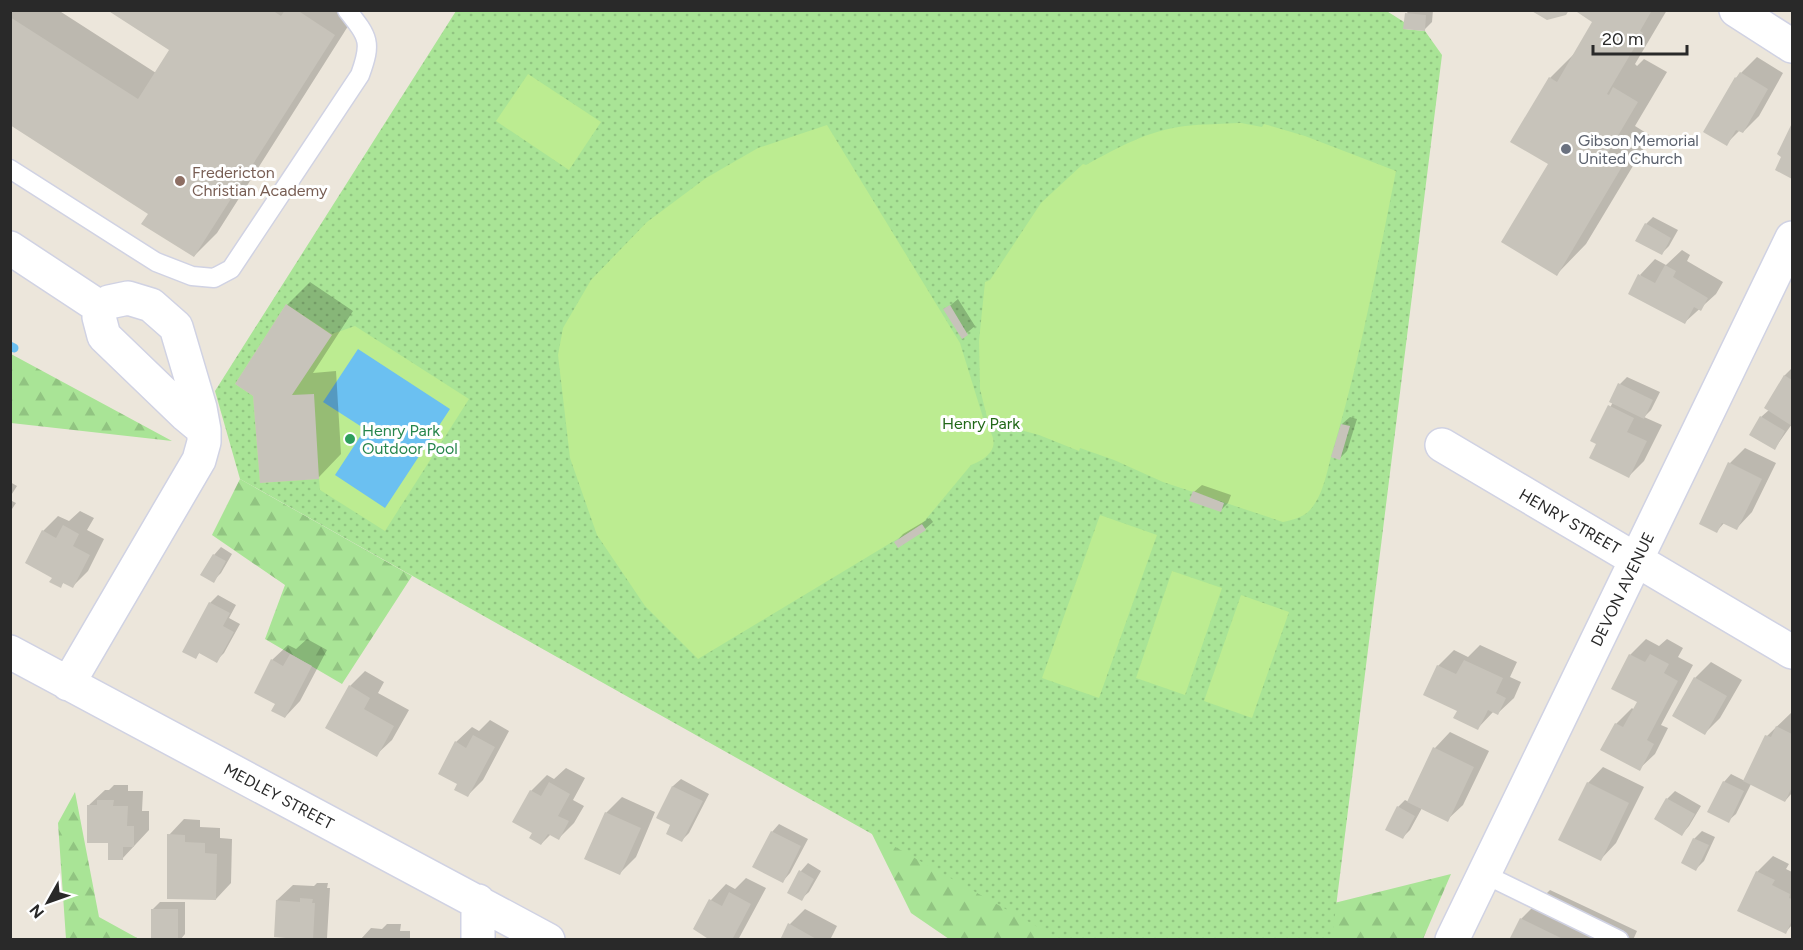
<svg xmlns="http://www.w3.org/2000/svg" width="1803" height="950" font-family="Figtree,sans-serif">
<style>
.forest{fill:url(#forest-firs)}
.park{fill:url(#park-dots)}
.pitch{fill:#bcec91}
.water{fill:#6bc0f1}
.shadow{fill:#0003}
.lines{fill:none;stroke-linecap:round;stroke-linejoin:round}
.stream{stroke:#6bc0f1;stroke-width:9}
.building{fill:#c7c3ba}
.lane-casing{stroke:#d0d2e3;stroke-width:21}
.street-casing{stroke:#d0d2e3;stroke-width:36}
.secondary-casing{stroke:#d0d2e3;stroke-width:36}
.lane{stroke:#fff;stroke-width:18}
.street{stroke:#fff;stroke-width:33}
.secondary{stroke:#fff;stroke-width:33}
.worship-dot{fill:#6b7280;stroke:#fff;stroke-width:2}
.education-dot{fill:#8d6e63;stroke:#fff;stroke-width:2}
.leisure-dot{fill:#2e9e5b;stroke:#fff;stroke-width:2}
.labels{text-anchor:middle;stroke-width:6;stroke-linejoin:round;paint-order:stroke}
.worship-label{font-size:16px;fill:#5b616d;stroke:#fff;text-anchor:start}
.education-label{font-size:16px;fill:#785e54;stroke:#fff;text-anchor:start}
.park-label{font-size:16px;fill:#216818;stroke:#fff}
.leisure-label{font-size:16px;fill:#27864d;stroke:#fff;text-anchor:start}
.street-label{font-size:16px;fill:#292929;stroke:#fff}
</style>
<defs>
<pattern id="forest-firs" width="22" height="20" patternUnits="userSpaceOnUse" patternTransform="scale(1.5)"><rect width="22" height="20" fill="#a9e496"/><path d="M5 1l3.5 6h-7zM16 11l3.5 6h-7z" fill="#91c481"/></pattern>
<pattern id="park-dots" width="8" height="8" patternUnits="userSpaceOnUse" patternTransform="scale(1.5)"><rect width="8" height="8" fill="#a9e496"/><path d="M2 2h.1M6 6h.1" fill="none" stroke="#91c481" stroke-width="1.8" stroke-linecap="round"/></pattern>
</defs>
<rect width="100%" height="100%" fill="#ece6db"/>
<path class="forest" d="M11 354 172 441 11 423Z
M240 479 412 576 342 684 265 639 285 585 212 535Z
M75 792 99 917 139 939H66L58 823Z
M872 834H932L1102 939H949L911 913Z
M1451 874 1423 939 1283 940 1302 911Z"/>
<path class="park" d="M1385 10 1404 22V29L1425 31 1442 55 1332 939H1059L240 479 215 391 456 11Z"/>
<path class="pitch" d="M528 74 601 122 569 170 496 121Z
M1241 123 1262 127 1264 124 1305 136 1396 171C1377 266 1360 361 1332 453 1327 471 1323 498 1308 512 1301 518 1292 520 1283 522L1163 482 1114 460 1080 448 1079 451 1039 435 988 421 980 389 979 341 985 282 990 280 1041 203 1083 164 1086 165C1117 148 1149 130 1185 126 1203 124 1222 124 1241 123Z
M827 125 960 343 985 424C1002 444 992 457 971 465L922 524 698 659 645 606 597 535 570 458 558 355 563 328 591 280 647 222 706 178 758 148Z
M286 304 332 334 355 326 469 399 385 531 320 490 319 479 260 483 253 396 235 384Z
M1100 515 1157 535 1099 698 1042 678Z
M1172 571 1222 588 1185 695 1136 678Z
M1241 595 1289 612 1252 718 1204 701Z"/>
<path class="water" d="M358 349 450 409 385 508 335 475 365 429 323 402Z"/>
<path class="shadow" d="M10 10H58L156 73 171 50 110 10 357 12 217 233 194 256 150 213 10 124Z
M1409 10H1433L1432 22 1424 30 1407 13Z
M1577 10H1667L1635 64 1637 66 1644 59 1667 72 1635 126 1651 136 1586 244 1557 274 1550 164V78L1577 51 1594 21Z
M1757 57 1783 73 1759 116 1743 132 1740 130 1726 144 1736 78Z
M1792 126V178L1777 169 1784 156 1779 154Z
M1653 217 1678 230 1669 246 1662 253 1646 224Z
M1682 250 1690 255 1687 261 1723 282 1716 294 1684 323 1640 275 1655 259 1666 265Z
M310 282 353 311 313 373 336 371 341 454 319 477 261 481 287 305Z
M958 299 975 326 962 337 945 310Z
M1792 368V424L1775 448 1761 417 1769 410 1766 408 1785 375Z
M1627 377 1660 392 1651 410 1644 417 1662 425 1644 461 1629 476 1598 443 1592 441 1613 402 1620 384Z
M1350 417 1357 419 1347 451 1340 458 1333 456 1342 424Z
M1745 448 1776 463 1752 512 1737 528 1725 522 1717 531 1730 463Z
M10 482 17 486 10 497Z
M1202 485 1231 495 1228 503 1220 511 1194 492Z
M10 500 16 503 10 512Z
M80 511 94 518 87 530 104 539 88 571 73 586 64 582 60 586 54 577 43 531 58 516 69 521Z
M930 518 933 522 925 529 896 542 903 534Z
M221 547 232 554 221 573 213 581 214 555Z
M218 595 236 605 229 618 240 624 224 653 216 661 200 652 195 657 210 603Z
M307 639 327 650 300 701 285 717 277 703 272 660 288 645 296 649Z
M1646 639 1659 646 1667 639 1683 648 1678 657 1693 665 1661 725 1668 728 1655 754 1639 769 1616 724 1632 708 1634 710 1639 701 1613 688 1630 655Z
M1480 645 1517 662 1510 677 1521 682 1514 698 1498 713 1494 711 1478 728 1458 710 1438 666 1454 650 1468 657Z
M1711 662 1742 680 1720 718 1705 733 1695 678Z
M365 671 384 682 378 693 409 710 392 740 376 755 350 686Z
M1792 712V793L1785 801 1751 784 1736 814 1728 821 1724 782 1731 774 1745 781 1767 736Z
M490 720 509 731 483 780 468 795 459 783 456 742 472 727 479 731Z
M1450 732 1489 751 1463 805 1447 820 1422 808 1410 830 1403 837 1398 807 1405 800 1409 802 1435 748Z
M1603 767 1644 787 1616 843 1601 859 1588 783Z
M566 768 585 778 573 800 584 806 574 823 559 838 551 834 541 844 534 832 531 791 547 775 554 779Z
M681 779 709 794 689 833 682 840 672 824 658 817 673 786Z
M114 785H128V791H143L142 811H149V830L122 859 110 842 89 805 105 790H109Z
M1675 791 1701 806 1689 826 1682 834 1656 819 1667 799Z
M622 797 655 812 636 857 620 873 606 813Z
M184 819 200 820V827L220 828V838L232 839 231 883 216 899 169 835Z
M779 824 808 839 790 873 783 881 772 832Z
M1702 831 1715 837 1704 861 1696 869 1694 839Z
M1773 856 1789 864 1786 869 1792 872V925L1785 933 1757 872Z
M808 863 821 871 809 892 801 899 789 892 801 871Z
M746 878 766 888 738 940H711L695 928 711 900 726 884 735 889Z
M317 883H328L327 888H330L327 938 288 940 277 900 293 885 314 886Z
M1550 890 1637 931 1633 940H1511L1521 919Z
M160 902H185V934L180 940H153L152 910Z
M805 909 837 926 830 940H781L790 924Z
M387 924H401L400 931H410V940H360L371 928 382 929Z"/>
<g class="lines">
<path class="stream" d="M10 346 14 348"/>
</g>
<path class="building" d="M107 10H272L281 16 285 10H297L335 35 194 257 141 224 148 214 10 125V17L138 99 169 50Z
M1530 10H1569L1566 15 1547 20Z
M1574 10H1648L1651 12 1640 31 1643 33 1607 94 1609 95 1613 87 1638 102 1606 156 1623 165 1557 276 1501 242 1548 164 1510 142 1549 77 1557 82 1592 22Z
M1405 13 1426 15 1425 31 1403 29Z
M1740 72 1768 89 1743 133 1736 130 1727 146 1703 132 1735 77 1736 78Z
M1792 123V179L1775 170 1781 157 1777 154Z
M1645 223 1671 238 1662 255 1635 241Z
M1665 265 1676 271 1673 277 1708 298 1701 311 1694 307 1685 324 1628 294 1638 274 1655 283Z
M286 304 332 335 292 395 314 394 319 479 260 483 253 396 235 384Z
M950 305 968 335 962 339 943 309Z
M1784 375 1792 380V426L1764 408Z
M1618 383 1653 400 1644 419 1609 402Z
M1608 405 1634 418 1627 432 1647 441 1629 478 1589 458 1596 444 1590 441Z
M1760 416 1785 431 1775 450 1749 435Z
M1341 424 1350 426 1340 460 1331 457Z
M1728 462 1762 479 1737 530 1722 523 1717 533 1699 524Z
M1193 491 1224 503 1221 512 1189 501Z
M922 524 926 530 898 548 894 542Z
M63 525 79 534 73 546 90 555 73 588 63 583 61 588 49 582 52 578 25 563 42 530 56 538Z
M213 554 226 561 214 583 200 575Z
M209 602 230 613 223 626 234 632 217 663 199 653 196 659 182 652Z
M290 654 312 666 285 718 271 711 275 704 254 693 271 659 283 666Z
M1629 654 1645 662 1650 654 1669 664 1664 673 1678 681 1647 740 1654 744 1640 771 1600 750 1615 723 1623 727 1637 702 1611 689Z
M1464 660 1503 678 1496 693 1506 698 1498 715 1488 710 1478 730 1453 718 1457 711 1423 695 1437 665 1456 674Z
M1694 677 1727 696 1705 735 1672 716Z
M349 685 370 698 364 709 394 726 377 757 325 728Z
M1776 726 1792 734V787L1785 802 1743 781 1765 735 1771 737Z
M473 735 495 747 468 797 454 790 457 784 438 774 455 741 466 748Z
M1433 747 1474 767 1448 822 1407 802Z
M1723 781 1744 791 1729 823 1707 812Z
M549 782 570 794 558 816 569 821 559 840 548 834 541 845 529 838 532 833 512 822 530 790 541 796Z
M1587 782 1629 803 1601 861 1558 840Z
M672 786 703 801 682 842 666 834 670 825 656 818Z
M1666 798 1695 814 1682 836 1654 819Z
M97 800H114L113 806H128L127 826H134V847H123V860H108V843H87V805H97Z
M1397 806 1415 816 1403 839 1385 830Z
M605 812 641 828 620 875 584 859Z
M771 831 801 846 783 883 752 867Z
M167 834 185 835V842L205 843V853L217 854 216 900 167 899Z
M1693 838 1709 845 1696 871 1681 863Z
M799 870 814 879 802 901 787 893Z
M1756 871 1775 880 1772 885 1790 894 1789 898 1792 899V920L1786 934 1737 911Z
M729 892 751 904 732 940H710L693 929 709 899 722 906Z
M300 898 313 899 312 903H315L313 940H286V938L274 937 276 900 300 902Z
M151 909H178V940H151Z
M1520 918 1565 940H1509Z
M788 923 818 940H780Z"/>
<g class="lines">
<g class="lane-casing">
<path id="lane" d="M10 169 156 262 192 276 214 278 231 269 360 75C372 42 369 38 347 10
M1484 874 1619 940"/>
</g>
<g class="street-casing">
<path id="street" d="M10 248 101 308
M128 298 151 305 176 327 200 408 204 430 186 415 104 336 99 317 101 308 109 302Z
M1442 445 1792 652
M10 652 548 940
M68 684 199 460 204 442V430
M478 940V901
M1452 940 1792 238"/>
</g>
<g class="secondary-casing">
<path id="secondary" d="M1736 10 1792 46"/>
</g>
<use href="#lane" class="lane"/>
<use href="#street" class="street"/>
<use href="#secondary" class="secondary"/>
</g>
<circle class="worship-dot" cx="1566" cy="149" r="6"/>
<circle class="education-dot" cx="180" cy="181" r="6"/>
<circle class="leisure-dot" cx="350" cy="439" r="6"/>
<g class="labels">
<g class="worship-label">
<text x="1578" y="146">Gibson Memorial<tspan x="1578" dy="18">United Church</tspan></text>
</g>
<g class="education-label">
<text x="192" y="178">Fredericton<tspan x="192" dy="18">Christian Academy</tspan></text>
</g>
<g class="park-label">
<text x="981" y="429">Henry Park</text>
</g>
<g class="leisure-label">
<text x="362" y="436">Henry Park<tspan x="362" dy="18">Outdoor Pool</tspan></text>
</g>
<g class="street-label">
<text transform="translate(1570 521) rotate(30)" y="6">HENRY STREET</text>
<text transform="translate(1622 589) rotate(-64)" y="6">DEVON AVENUE</text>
<text transform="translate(279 796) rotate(28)" y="6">MEDLEY STREET</text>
</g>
</g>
<rect width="1803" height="950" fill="none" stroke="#292929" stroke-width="24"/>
<g transform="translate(48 902) rotate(230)" stroke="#ffffff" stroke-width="4.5" paint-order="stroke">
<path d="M0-4.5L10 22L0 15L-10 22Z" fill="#292929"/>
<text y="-9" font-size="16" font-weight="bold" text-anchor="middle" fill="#292929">N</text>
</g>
<path d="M1593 45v9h94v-9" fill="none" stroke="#292929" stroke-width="3"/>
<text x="1602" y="45" font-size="18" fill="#292929" stroke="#ffffff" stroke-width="4.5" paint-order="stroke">20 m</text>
</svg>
